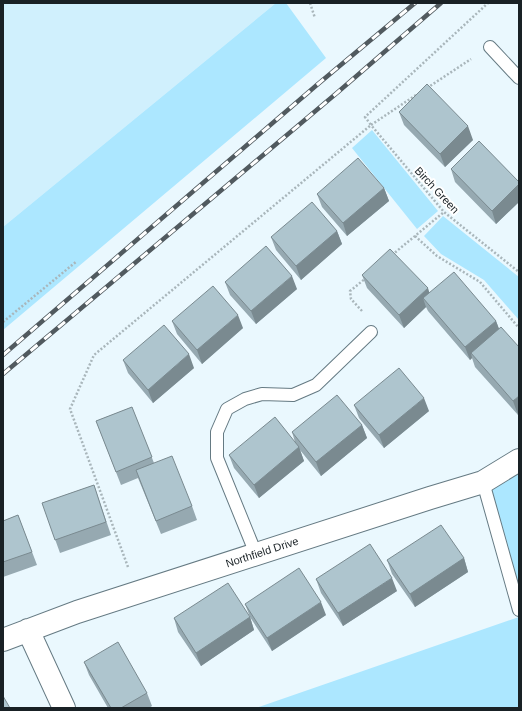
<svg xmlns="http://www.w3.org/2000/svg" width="522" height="711" font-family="Arial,sans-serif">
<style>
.built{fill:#d0f0fd}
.green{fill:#ace7ff}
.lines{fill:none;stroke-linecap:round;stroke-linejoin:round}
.lane-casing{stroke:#657a83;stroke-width:14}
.street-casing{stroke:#657a83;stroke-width:24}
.path{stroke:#a9b6bb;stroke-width:2.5;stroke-dasharray:2 2;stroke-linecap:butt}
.lane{stroke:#fff;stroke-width:12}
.street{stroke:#fff;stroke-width:22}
.rail-casing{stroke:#515a5f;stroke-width:4.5}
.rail{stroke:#fff;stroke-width:3;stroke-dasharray:9;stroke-linecap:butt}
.wall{fill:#96a9b1}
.shaded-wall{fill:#7a8a90}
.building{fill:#aec5ce;stroke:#7a8a90}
.labels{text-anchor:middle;stroke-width:4;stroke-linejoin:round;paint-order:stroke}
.street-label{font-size:11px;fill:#192125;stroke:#fff}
</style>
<rect width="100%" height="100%" fill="#eaf8fe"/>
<path class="built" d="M3 3H276L3 227Z"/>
<path class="green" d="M276 3H286L326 58 3 330V227Z
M372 130 438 211 417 229 352 148Z
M443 216 519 277V320L484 280 441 254 424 236Z
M519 460V610L483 482Z
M519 617V708H256Z"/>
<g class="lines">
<g class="lane-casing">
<path id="lane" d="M490 47 519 78
M483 482 519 610
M256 554 217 458V432L227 409 245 399 262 394 293 395 316 385 371 332"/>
</g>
<g class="street-casing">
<path id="street" d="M28 630 64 708
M3 640 77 612 430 498 483 482 519 460"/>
</g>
<path class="path" d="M310 3 315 18
M427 88 471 59
M416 95 371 125 444 212 519 272
M415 236 437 256 480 282 519 328
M392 255 444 212
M362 311 351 299 350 291 366 278
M3 322 77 261
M128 567 70 409 94 355 371 125 365 117 488 3"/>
<use href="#lane" class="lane"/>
<use href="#street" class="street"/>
<g class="rail-casing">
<path id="rail" d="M3 355 318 84 415 3
M3 374 338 92 441 3"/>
</g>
<use href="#rail" class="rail"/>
</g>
<path class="wall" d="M399 112 473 140 445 167 404 125Z
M451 169 519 182V202L496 224 455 182Z
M384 188 389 201 347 236 322 207 317 194Z
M337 231 342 244 301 280 276 250 271 237Z
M362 275 429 293 496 321 499 329 518 415 475 367 472 358 470 360 428 311 426 307 404 328 367 288Z
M225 282 297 289 256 324 230 295Z
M172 321 243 328 202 364 177 334Z
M123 360 194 368 153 403 128 373Z
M354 405 429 411 384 448 359 418Z
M132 407 154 463 192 506 197 520 161 534 138 478 121 485 96 421Z
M362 425 367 438 321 476 300 450 304 461 259 498 234 468 229 455 295 442 292 432Z
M94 485 111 535 60 553 42 503Z
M18 515 37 565 3 577V521Z
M464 558 468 572 415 607 392 574 387 560Z
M316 579 397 591 343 626 321 593Z
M245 604 326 615 272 651 250 617Z
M250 617 254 630 201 666 178 632 174 618Z
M84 662 147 693 152 706 149 708H108L89 675Z"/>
<path class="shaded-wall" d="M468 126 473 140 445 167 440 154Z
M519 184V202L496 224 492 211Z
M384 188 389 201 347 236 343 223Z
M337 231 342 244 301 280 296 266Z
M292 276 297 289 256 324 251 311Z
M428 288 432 301 423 298 426 307 404 328 399 315Z
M238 315 243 328 202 364 197 350Z
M496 321 501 334 471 353 472 358 470 360 465 347Z
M189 354 194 368 153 403 148 390Z
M519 396V414L518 415 513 401Z
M424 398 429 411 384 448 379 435Z
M362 425 367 438 321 476 316 462Z
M299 447 304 461 259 498 254 485Z
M464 558 468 572 415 607 410 594Z
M392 578 397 591 343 626 338 613Z
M321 602 326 615 272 651 267 638Z
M250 617 254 630 201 666 196 653Z"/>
<path class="building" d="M427 84 468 126 440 154 399 112Z
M479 141 519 182V184L492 211 451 169Z
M358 158 384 188 343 223 317 194Z
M312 202 337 231 296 266 271 237Z
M266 246 292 276 251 311 225 282Z
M390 249 428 288 399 315 362 275Z
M454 272 496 321 465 347 423 298Z
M213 286 238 315 197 350 172 321Z
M164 325 189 354 148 390 123 360Z
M501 327 519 347V396L513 401 471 353Z
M399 368 424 398 379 435 354 405Z
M337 395 362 425 316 462 292 432Z
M132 407 152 457 116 472 96 421Z
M275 417 299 447 254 485 229 455Z
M172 456 192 506 156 521 136 470Z
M94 485 106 522 55 540 42 503Z
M18 515 32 552 3 562V521Z
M441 525 464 558 410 594 387 560Z
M370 544 392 578 338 613 316 579Z
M299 568 321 602 267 638 245 604Z
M228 583 250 617 196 653 174 618Z
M118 642 147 693 121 708H111L84 662Z
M3 696 10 708H3Z"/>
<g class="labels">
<g class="street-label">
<text transform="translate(437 190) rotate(47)" y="4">Birch Green</text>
<text transform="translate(262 552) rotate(-18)" y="4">Northfield Drive</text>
</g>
</g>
<rect width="522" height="711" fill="none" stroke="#192125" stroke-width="8"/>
</svg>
